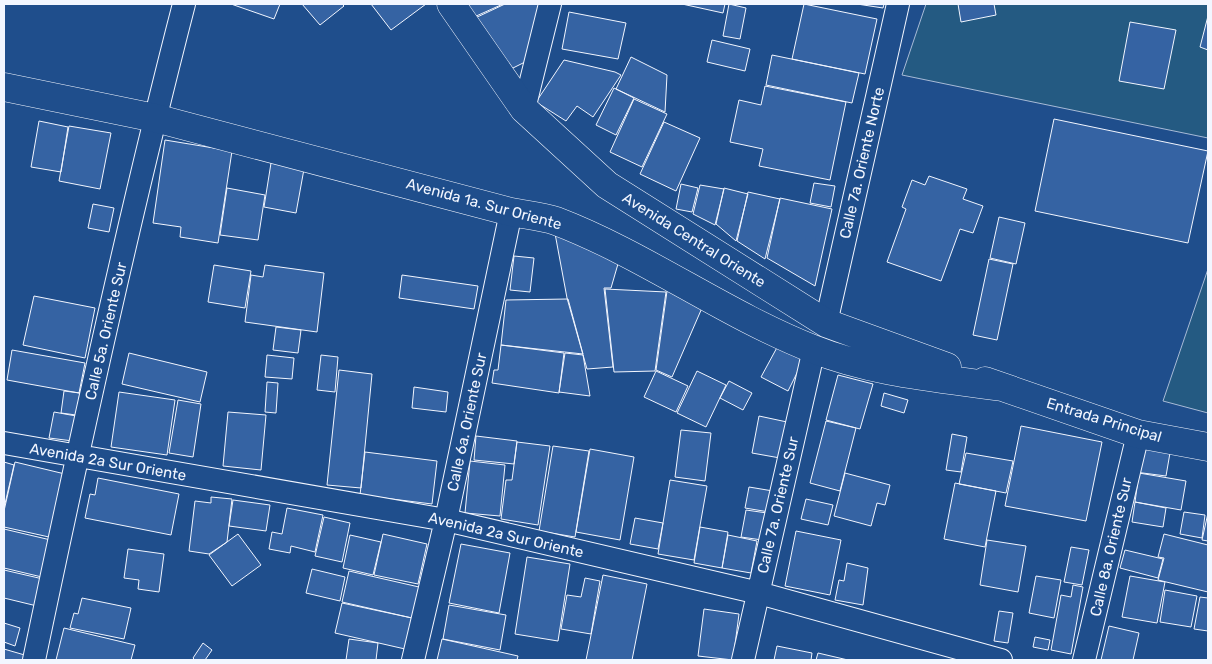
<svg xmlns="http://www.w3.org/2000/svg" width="1212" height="664" font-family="Rubik,sans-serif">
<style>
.green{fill:#245a82;stroke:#a8bbd7}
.building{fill:#3563a3;stroke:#f2f6ff}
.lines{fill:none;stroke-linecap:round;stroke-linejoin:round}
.street-casing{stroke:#f2f6ff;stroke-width:24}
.secondary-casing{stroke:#f2f6ff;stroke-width:29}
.street{stroke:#1f4e8c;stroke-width:22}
.secondary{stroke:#1f4e8c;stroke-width:28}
.labels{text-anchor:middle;stroke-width:4;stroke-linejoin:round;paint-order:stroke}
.street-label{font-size:15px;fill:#f2f6ff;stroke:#1f4e8c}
</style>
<rect width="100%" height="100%" fill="#1f4e8c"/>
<path class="green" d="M926 4H1208V138L902 75Z
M1208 269V413L1163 401Z"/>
<path class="building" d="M231 4H280L274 19Z
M302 4H342L344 6 320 25Z
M371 4H426L391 30Z
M468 4H503L474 17Z
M505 4H540L527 61 511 69 473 19Z
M682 4H725L723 13Z
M729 4 746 8 740 39 723 36Z
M804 4 877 19 865 74 792 59Z
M857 4H884L883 8Z
M958 4H994L996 15 961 22Z
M569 12 626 23 618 59 562 49Z
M1208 16V50L1200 47Z
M1130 22 1176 30 1164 89 1119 81Z
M712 40 750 49 745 71 707 62Z
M772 55 859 73 852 103 766 85Z
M631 57 667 75 665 112 616 89Z
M564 60 615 72 621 75 593 117 577 106 566 121 536 102Z
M765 86 846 102 830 180 759 166 763 149 730 142 739 100 761 105Z
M614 88 634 98 616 135 596 125Z
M634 99 667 114 642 167 610 152Z
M1054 119 1208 151 1188 243 1035 211Z
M39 121 68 127 61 172 31 167Z
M664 122 700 138 676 191 640 174Z
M69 126 111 133 100 189 59 181Z
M165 140 232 151 218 243 180 237 181 227 153 223Z
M271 163 304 169 296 213 264 207Z
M929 176 967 189 963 199 983 206 973 233 960 229 941 281 887 262 906 209 902 207 912 180 925 185Z
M814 183 835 186 831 207 810 203Z
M681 184 698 188 692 212 676 209Z
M700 185 724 189 715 225 693 214Z
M227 188 265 195 258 240 220 235Z
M724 188 748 194 736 241 716 224Z
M748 192 780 199 765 259 737 241Z
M780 198 832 209 815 286 767 258Z
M93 204 114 208 109 232 88 228Z
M999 217 1025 223 1016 264 990 258Z
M554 228 620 257 611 288H604L613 367 587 369 567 298Z
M514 256 534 258 530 292 510 290Z
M989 259 1013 264 997 340 973 335Z
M214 265 251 271 245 308 208 302Z
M265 265 324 273 317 332 245 322 251 275 263 277Z
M402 275 478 286 474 309 399 298Z
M668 284 705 301 672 377 656 370Z
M605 289 666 292 655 371 614 372Z
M34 296 95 308 85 358 23 345Z
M568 299 583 354 501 345 506 300Z
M276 327 301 330 298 353 273 350Z
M780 342 806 355 788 391 761 377Z
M501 345 564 353 559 393 492 383 494 370H498Z
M12 350 85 363 79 393 7 380Z
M129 353 207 372 200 402 122 384Z
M565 353 583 355 590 396 559 392Z
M267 355 294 358 292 379 265 377Z
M321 355 338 357 335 392 317 390Z
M339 370 372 374 361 488 327 485Z
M656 371 688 386 676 412 644 397Z
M697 371 726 385 706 427 677 413Z
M838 375 873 384 860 429 826 420Z
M729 381 752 393 743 410 720 398Z
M267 382 278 383 276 413 265 412Z
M414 387 448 392 446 412 412 408Z
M64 391 80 393 76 415 61 413Z
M119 392 175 400 167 455 111 447Z
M884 393 908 400 904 413 881 406Z
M178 400 201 404 193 457 169 453Z
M54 412 76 416 73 441 49 438Z
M228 412 266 415 261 470 223 466Z
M759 416 787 422 780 458 752 453Z
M826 421 856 428 840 491 810 483Z
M1021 426 1102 442 1086 521 1005 506Z
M681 430 711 433 705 481 675 477Z
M952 434 967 437 961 472 946 470Z
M476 436 517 441 514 464 474 460Z
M517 442 550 446 538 525 501 519 506 480H512Z
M1140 442 1171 447 1166 476 1135 472Z
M553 446 589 451 575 537 539 531Z
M590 449 634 457 620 540 576 532Z
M365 452 437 461 432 504 360 495Z
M966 453 1013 461 1006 493 959 484Z
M470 461 505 465 500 516 465 513Z
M4 462 14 465 4 508Z
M15 462 65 474 49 537 4 527V511Z
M845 473 890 485 885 505 877 503 871 526 834 516Z
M1139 473 1186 481 1181 510 1135 502Z
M98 478 179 494 171 535 85 518 90 494 95 495Z
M670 480 707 486 694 560 658 554Z
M955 483 996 491 985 547 944 539Z
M749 487 773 491 769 512 745 508Z
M211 497 232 499 227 542 209 554 189 551 195 501 211 503Z
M806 499 833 505 828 525 801 519Z
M233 500 270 505 266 531 229 526Z
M1135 502 1166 508 1163 527 1132 522Z
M287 508 323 515 315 552 291 546 290 553 269 549 272 532 282 534Z
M746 510 767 513 762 540 741 537Z
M1184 512 1205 515 1202 538 1180 534Z
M1208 513V541L1202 540Z
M324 517 350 523 342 562 315 556Z
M635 518 663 523 658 549 630 544Z
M700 527 728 532 722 568 694 563Z
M4 529 55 541 46 578 4 568Z
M796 531 841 540 830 595 785 586Z
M238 534 261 565 232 586 209 555Z
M383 534 427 544 418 584 374 575Z
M1164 534 1208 545V592L1158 580 1164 558 1158 557Z
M350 535 381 542 373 575 343 568Z
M728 535 757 541 751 573 722 568Z
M987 540 1026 546 1018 592 980 585Z
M461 544 510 553 499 613 449 603Z
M1071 547 1089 550 1082 585 1064 582Z
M128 549 164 554 159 592 138 589 139 580 124 578Z
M1125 550 1163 559 1158 578 1120 568Z
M527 557 570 564 558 641 515 634Z
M847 563 868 568 863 605 835 600 839 580 844 581Z
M312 569 345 577 340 601 306 593Z
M4 570 43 579 37 606 4 598Z
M349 571 419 587 412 618 342 602Z
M603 575 647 584 632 660H586Z
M1036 576 1061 580 1054 618 1029 613Z
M1130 576 1165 582 1157 623 1122 617Z
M585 578 600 581 591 634 561 629 567 595 581 597Z
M1073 585 1083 587 1071 654 1051 650 1061 595 1071 597Z
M1165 590 1197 596 1191 627 1160 622Z
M1200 597 1208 598V631L1194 629Z
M82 598 131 608 124 639 70 628 74 613 78 614Z
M342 603 412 618 405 649 335 633Z
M449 605 506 615 500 650 443 639Z
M704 609 739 614 733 660 698 656Z
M999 611 1013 613 1008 643 994 641Z
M4 623 20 628 15 646 4 642Z
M1109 626 1139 633 1133 660H1101Z
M64 628 135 645 131 660H56Z
M1035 637 1050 640 1048 650 1033 647Z
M349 639 378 643 376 660H346Z
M442 639 518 656 517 660H437Z
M203 643 212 650 205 660H195L193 658Z
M777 646 812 653 811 660H774Z
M4 649 28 656 27 660H4Z
M818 653 848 660H816Z"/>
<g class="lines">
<g class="street-casing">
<path id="street" d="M524 109 550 4
M826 323 898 4
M4 443 446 520 759 593 1001 660
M34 660C80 440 128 221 184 4
M413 660 446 520 511 212
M743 660 814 349
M1084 660 1138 434"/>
</g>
<g class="secondary-casing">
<path id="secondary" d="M451 4 524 109 607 185 826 323 947 367
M4 87 155 118 511 212C526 215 542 216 556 221 645 255 724 314 813 349 873 373 939 378 1002 387
M985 381 1138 434 1208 447"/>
</g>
<use href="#street" class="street"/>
<use href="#secondary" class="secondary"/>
</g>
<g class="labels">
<g class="street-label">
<text transform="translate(862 163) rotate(-77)" y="5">Calle 7a. Oriente Norte</text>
<text transform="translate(484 204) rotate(15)" y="5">Avenida 1a. Sur Oriente</text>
<text transform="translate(694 240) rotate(32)" y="5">Avenida Central Oriente</text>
<text transform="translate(106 331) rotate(-77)" y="5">Calle 5a. Oriente Sur</text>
<text transform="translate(1104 420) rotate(17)" y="5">Entrada Principal</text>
<text transform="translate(467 422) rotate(-78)" y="5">Calle 6a. Oriente Sur</text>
<text transform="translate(108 462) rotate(10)" y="5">Avenida 2a Sur Oriente</text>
<text transform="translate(778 505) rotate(-77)" y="5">Calle 7a. Oriente Sur</text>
<text transform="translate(506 535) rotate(13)" y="5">Avenida 2a Sur Oriente</text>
<text transform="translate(1111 547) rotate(-77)" y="5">Calle 8a. Oriente Sur</text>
</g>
</g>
<rect width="1212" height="664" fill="none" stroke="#f2f6ff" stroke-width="10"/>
</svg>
